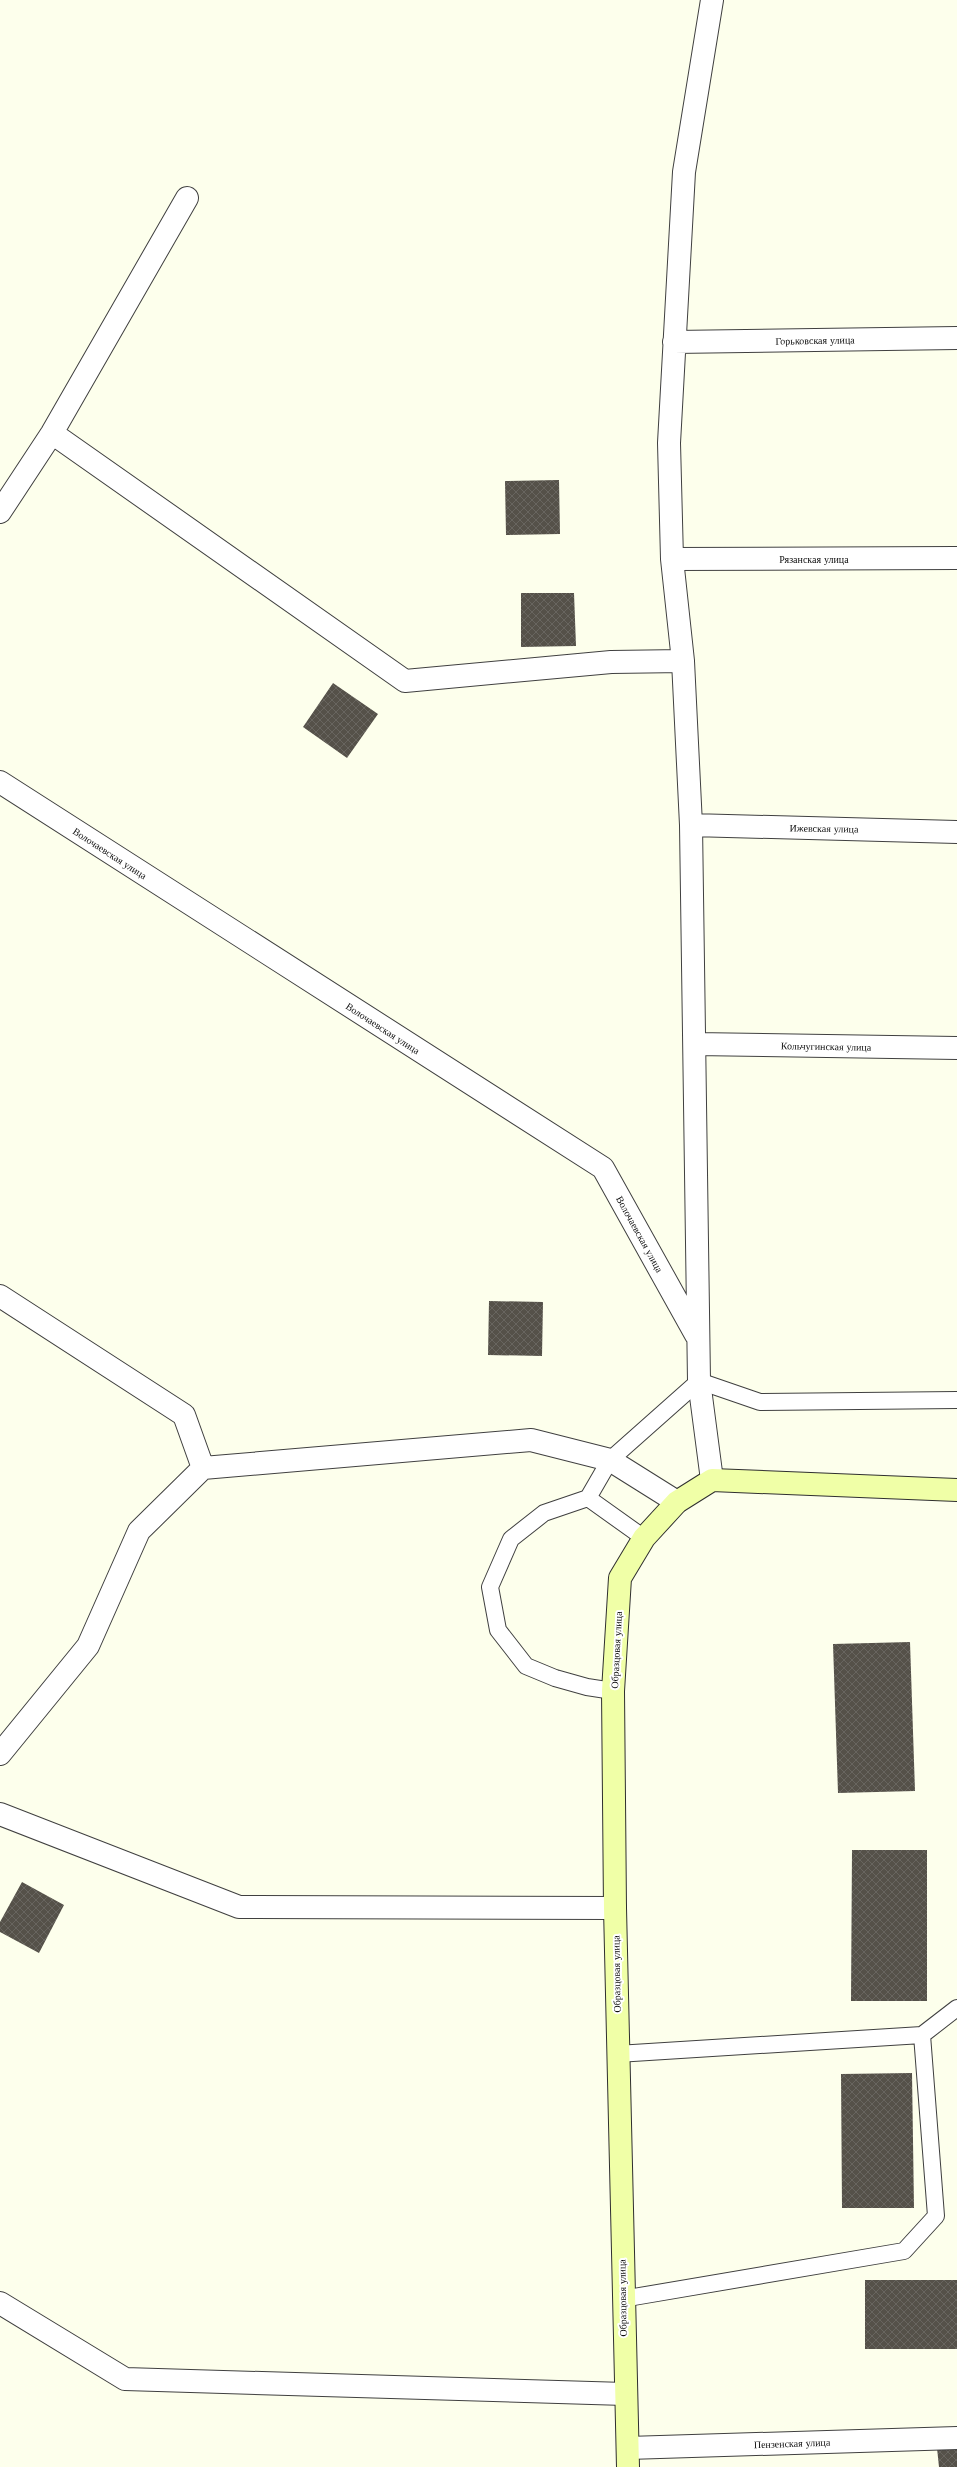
<svg xmlns="http://www.w3.org/2000/svg" width="957" height="2467" font-family="'Libre Baskerville',serif">
<style>
.building{fill:url(#building-cross-hatch)}
.lines{fill:none;stroke-linecap:round;stroke-linejoin:round}
.lane-casing{stroke:#404040;stroke-width:18}
.street-casing{stroke:#404040;stroke-width:24}
.secondary-casing{stroke:#2f2f2f;stroke-width:24}
.lane{stroke:#fff;stroke-width:16}
.street{stroke:#fff;stroke-width:22}
.secondary{stroke:#f0ffa7;stroke-width:22}
.labels{text-anchor:middle;stroke-width:4;stroke-linejoin:round;paint-order:stroke}
.street-label{font-size:10px;fill:#0d0d0d;stroke:#fff}
</style>
<defs>
<pattern id="building-cross-hatch" width="8" height="8" patternUnits="userSpaceOnUse"><rect width="8" height="8" fill="#555149"/><path d="M0 0l8 8M0 8l8-8" fill="none" stroke="#68655f"/></pattern>
</defs>
<rect width="100%" height="100%" fill="#fdffec"/>
<path class="building" d="M559 480 560 534 506 535 505 481Z
M521 593H574L576 646 521 647Z
M333 683 378 714 347 758 303 727Z
M489 1301 543 1302 542 1356 488 1355Z
M910 1642 915 1791 838 1793 833 1644Z
M852 1850H927V2001H851Z
M22 1882 64 1905 39 1953 0 1932V1922Z
M912 2073 914 2208H842L841 2074Z
M865 2280H957V2349H865Z
M937 2448H957V2467H939Z"/>
<g class="lines">
<g class="lane-casing">
<path id="lane" d="M588 1498 610 1460 699 1381 760 1402 957 1400
M613 1691 587 1687 555 1678 526 1666 498 1630 490 1587 511 1539 544 1513 588 1498 644 1538
M617 2054 922 2035
M622 2299 904 2251 936 2216 922 2035 957 2008"/>
</g>
<g class="street-casing">
<path id="street" d="M712 0 684 172 669 443 672 559 683 661 691 825 699 1381 712 1480
M674 342 957 338
M52 433 405 681 611 662 683 661
M0 512 52 433 187 198
M672 559 957 558
M0 782 603 1168 696 1335
M691 825 957 832
M695 1044 957 1048
M0 1296 184 1415 203 1468
M0 1754 88 1646 139 1531 203 1468 531 1440 610 1460 677 1502
M0 1814 239 1907 615 1908
M0 2303 125 2379 625 2394
M628 2448 957 2438"/>
</g>
<g class="secondary-casing">
<path id="secondary" d="M628 2467 615 1908 613 1691 620 1578 644 1538 677 1502 712 1480 957 1490"/>
</g>
<use href="#lane" class="lane"/>
<use href="#street" class="street"/>
<use href="#secondary" class="secondary"/>
</g>
<g class="labels">
<g class="street-label">
<text transform="translate(815 340) rotate(-1)" y="4">Горьковская улица</text>
<text x="814" y="563">Рязанская улица</text>
<text transform="translate(824 828) rotate(1)" y="4">Ижевская улица</text>
<text transform="translate(110 853) rotate(33)" y="4">Волочаевская улица</text>
<text transform="translate(383 1028) rotate(33)" y="4">Волочаевская улица</text>
<text transform="translate(826 1046) rotate(1)" y="4">Кольчугинская улица</text>
<text transform="translate(640 1234) rotate(61)" y="4">Волочаевская улица</text>
<text transform="translate(616 1650) rotate(-87)" y="4">Образцовая улица</text>
<text transform="translate(616 1974) rotate(-91)" y="4">Образцовая улица</text>
<text transform="translate(622 2298) rotate(-91)" y="4">Образцовая улица</text>
<text transform="translate(792 2443) rotate(-2)" y="4">Пензенская улица</text>
</g>
</g>
</svg>
